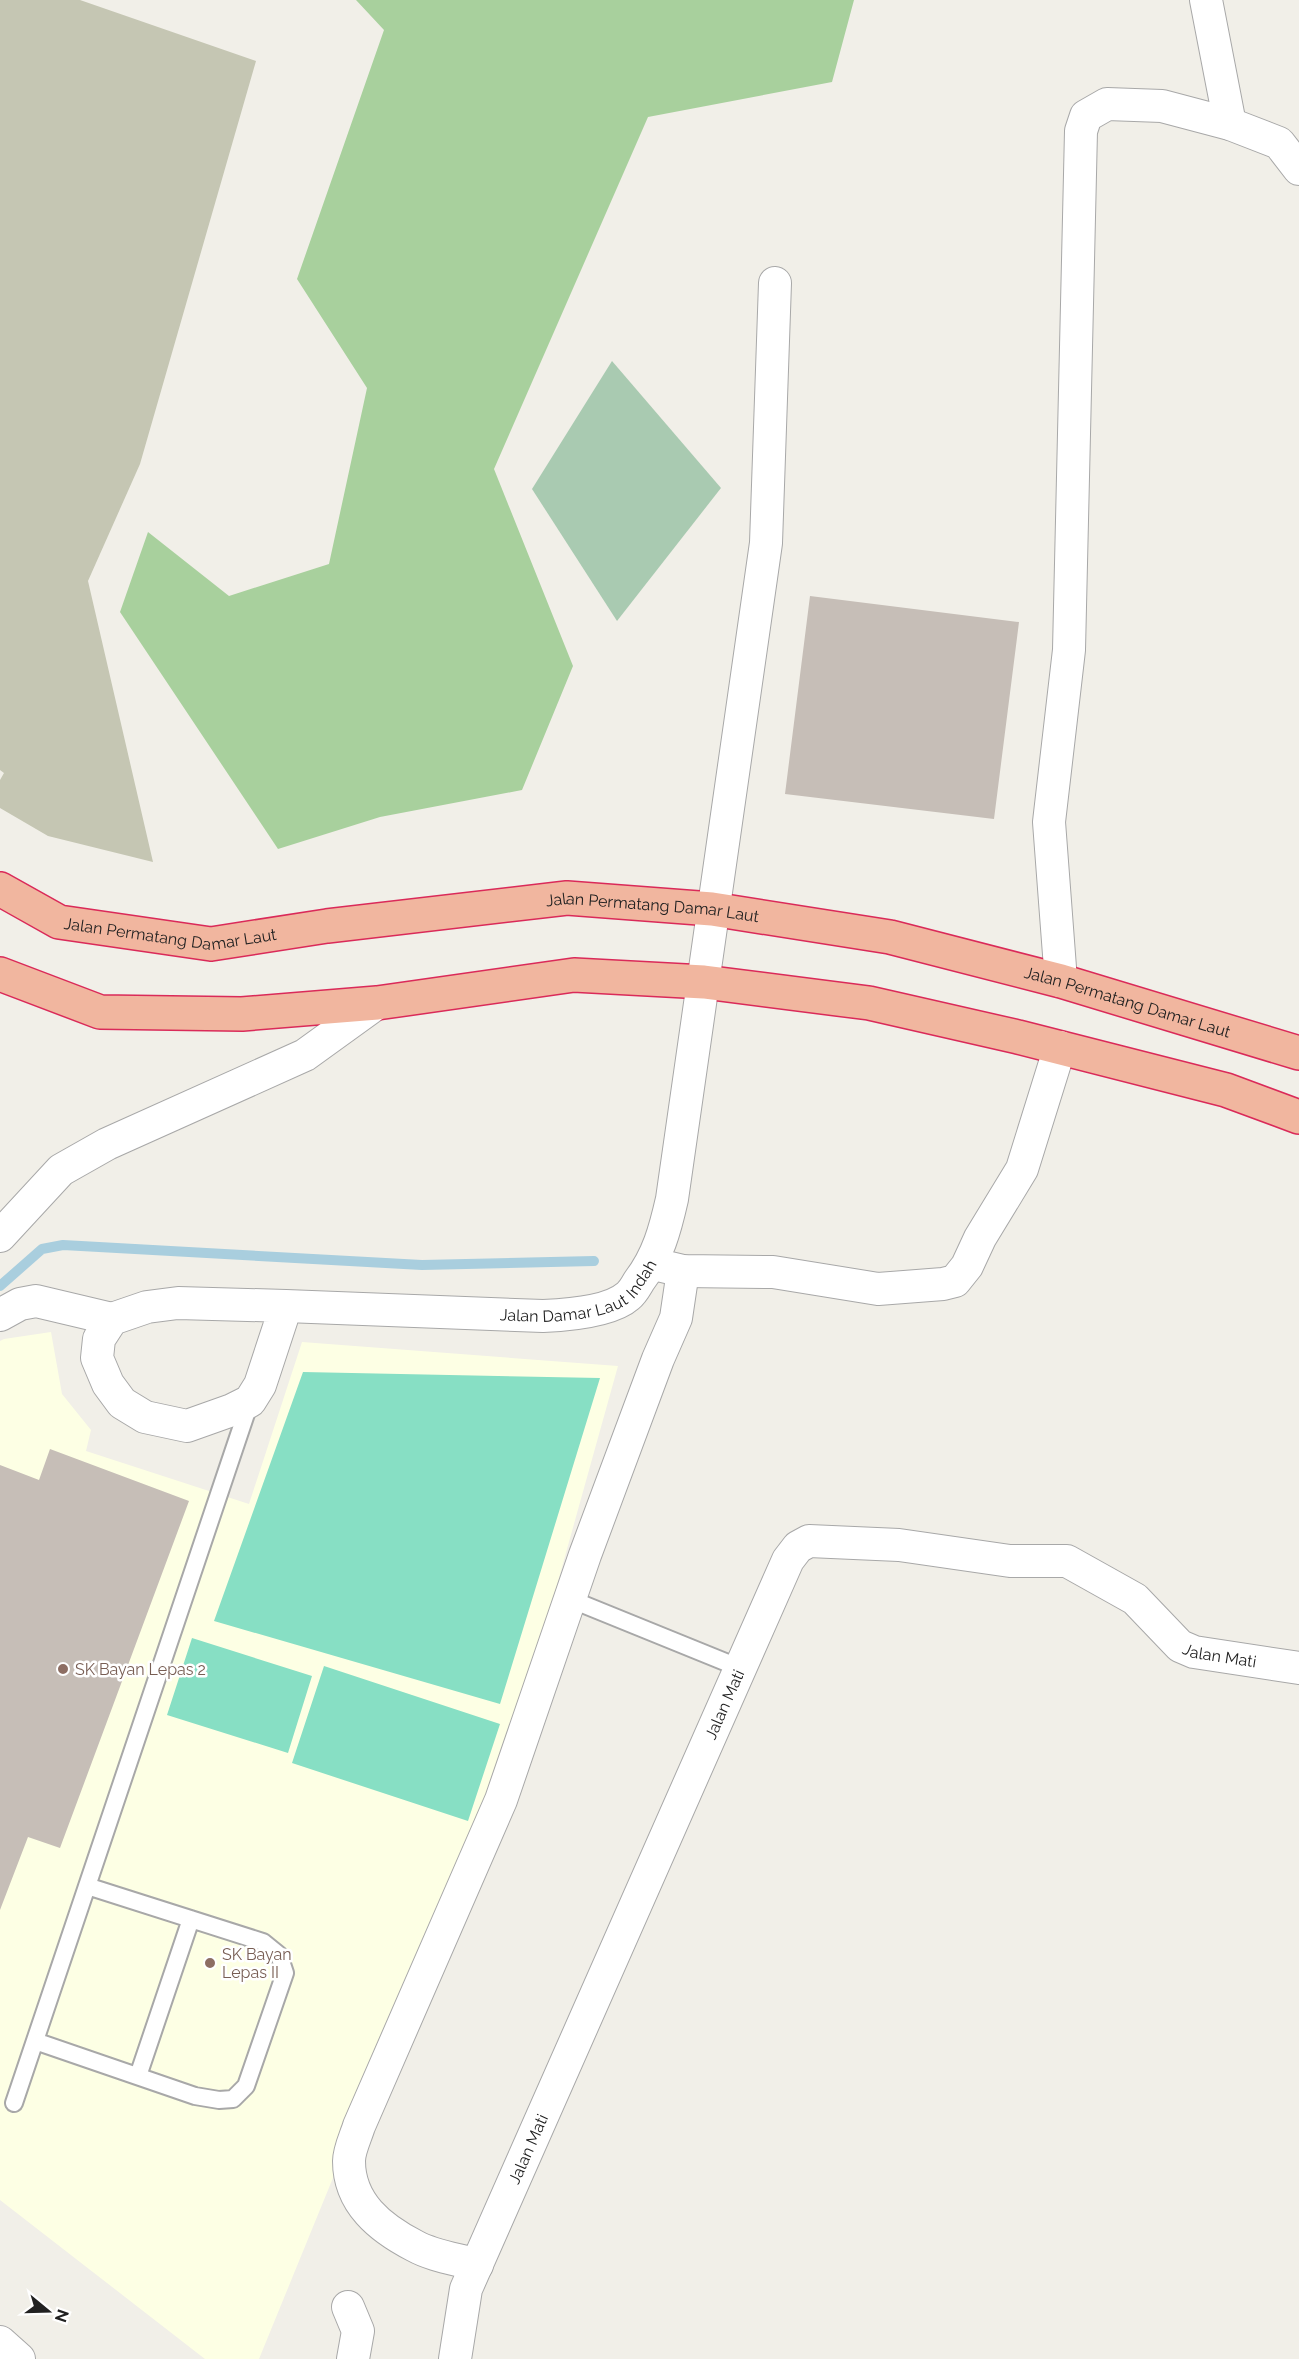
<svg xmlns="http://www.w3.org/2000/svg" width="1299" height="2359" font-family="Raleway,sans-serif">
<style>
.education{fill:#fdffe4}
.construction{fill:#c5c6b3}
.forest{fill:#a8d09d}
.cemetery{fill:#a9cab1}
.pitch{fill:#87dfc4}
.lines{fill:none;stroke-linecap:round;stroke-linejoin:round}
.stream{stroke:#a9cede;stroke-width:10}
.building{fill:#c6beb7}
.service-casing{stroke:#a8a8a8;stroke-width:20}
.minor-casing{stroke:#a8a8a8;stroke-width:34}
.trunk-casing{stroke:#da2a59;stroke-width:36}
.service{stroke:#fff;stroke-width:16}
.minor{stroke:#fff;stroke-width:32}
.trunk{stroke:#f1b69f;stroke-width:33}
.education-dot{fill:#8d6e63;stroke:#fff;stroke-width:2}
.labels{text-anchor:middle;stroke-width:5;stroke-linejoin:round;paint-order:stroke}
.street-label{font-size:16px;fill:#212121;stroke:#fff}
.education-label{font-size:16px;fill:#785e54;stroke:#fff;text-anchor:start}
</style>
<rect width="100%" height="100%" fill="#f1efe8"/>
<path class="education" d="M51 1332 62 1394 91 1430 86 1451 249 1504 302 1342 618 1366 518 1725 259 2359H205L0 2200V1341L4 1339Z"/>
<path class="construction" d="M0 0H80L256 61 140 464 88 581 153 862 48 836 0 808V780L4 773 0 770Z"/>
<path class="forest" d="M356 0H854L832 82 648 117 494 469 573 666 522 790 380 817 278 849 120 612 148 532 229 596 329 564 367 388 297 279 384 30Z"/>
<path class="cemetery" d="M612 361 721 488 617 621 532 489Z"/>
<path class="pitch" d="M303 1372 600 1378 500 1704 214 1621Z
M192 1638 312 1676 288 1753 167 1715Z
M324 1666 500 1724 468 1821 292 1763Z"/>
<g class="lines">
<path class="stream" d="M0 1286 42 1249 63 1245 422 1265 594 1261"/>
</g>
<path class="building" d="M810 596 1019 622 994 819 785 794Z
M50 1449 189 1501 60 1848 28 1837 0 1910V1465L39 1480Z"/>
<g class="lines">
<g class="service-casing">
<path id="service" d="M570 1599 740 1668
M35 2041 195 2096 219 2100 233 2099 246 2086 285 1973 279 1955 263 1942 87 1886
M138 2076 191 1919
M14 2103 250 1402"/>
</g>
<g class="minor-casing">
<g id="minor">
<path d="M1206 0 1230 124"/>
<path d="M1061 981 1049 822 1069 650 1081 131 1086 116 1107 104 1162 106 1230 124 1279 143 1299 169"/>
<path d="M0 1236 61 1170 107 1144 305 1055 377 1003"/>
<path d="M662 1266 683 1271 773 1272 878 1289 943 1284 955 1281 967 1266 980 1238 1022 1169 1060 1047"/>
<path id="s1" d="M286 1306 260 1385 250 1401 232 1410 187 1426 145 1417 122 1403 108 1384 97 1358 99 1339 112 1319 147 1307 178 1303 286 1306 543 1316C566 1315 610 1312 628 1296 633 1292 636 1286 639 1281 658 1256 665 1230 672 1199L766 543 775 283"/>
<path d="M0 1315 20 1304 36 1301 112 1319"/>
<path d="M477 2265C457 2259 433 2256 415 2246 380 2228 349 2203 349 2161 349 2150 356 2136 359 2126L501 1800 585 1555 658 1359 676 1318 683 1271"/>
<path d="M348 2307 358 2331 353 2359"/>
<path d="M0 2342 19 2359"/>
<path id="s2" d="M455 2359 466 2289 788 1560 798 1547 809 1541 899 1545 1010 1561H1067L1135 1599 1180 1646 1194 1652 1299 1668"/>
</g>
</g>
<g class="trunk-casing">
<g id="trunk">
<path id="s3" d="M0 889 59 922 211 944 327 926 567 898 712 909 890 937 1061 981 1299 1053"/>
<path d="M0 974 100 1012 242 1014 377 1003 574 975 704 982 869 1003 1018 1037 1226 1090 1299 1117"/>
</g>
</g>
<use href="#service" class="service"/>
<use href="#minor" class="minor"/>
<use href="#trunk" class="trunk"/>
</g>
<g class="education-dot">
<circle cx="63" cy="1669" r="6"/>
<circle cx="210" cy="1963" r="6"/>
</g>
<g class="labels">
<g class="street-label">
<text dy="6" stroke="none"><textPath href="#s3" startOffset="666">Jalan Permatang Damar Laut</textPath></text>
<text dy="6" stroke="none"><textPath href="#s3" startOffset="180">Jalan Permatang Damar Laut</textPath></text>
<text dy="6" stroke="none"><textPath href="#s3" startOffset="1152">Jalan Permatang Damar Laut</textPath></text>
<text dy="6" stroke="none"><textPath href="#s1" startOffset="812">Jalan Damar Laut Indah</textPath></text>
<text dy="6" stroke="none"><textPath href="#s2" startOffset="1340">Jalan Mati</textPath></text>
<text dy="6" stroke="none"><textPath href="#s2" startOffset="710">Jalan Mati</textPath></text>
<text dy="6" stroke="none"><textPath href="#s2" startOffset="224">Jalan Mati</textPath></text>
</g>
<g class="education-label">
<text x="75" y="1675">SK Bayan Lepas 2</text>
<text x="222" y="1960">SK Bayan<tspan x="222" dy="18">Lepas II</tspan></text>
</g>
</g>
<g transform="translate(48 2311) rotate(109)" stroke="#ffffff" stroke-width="4.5" paint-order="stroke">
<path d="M0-4.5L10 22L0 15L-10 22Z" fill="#212121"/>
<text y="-9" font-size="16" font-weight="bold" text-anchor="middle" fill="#212121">N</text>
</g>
</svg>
